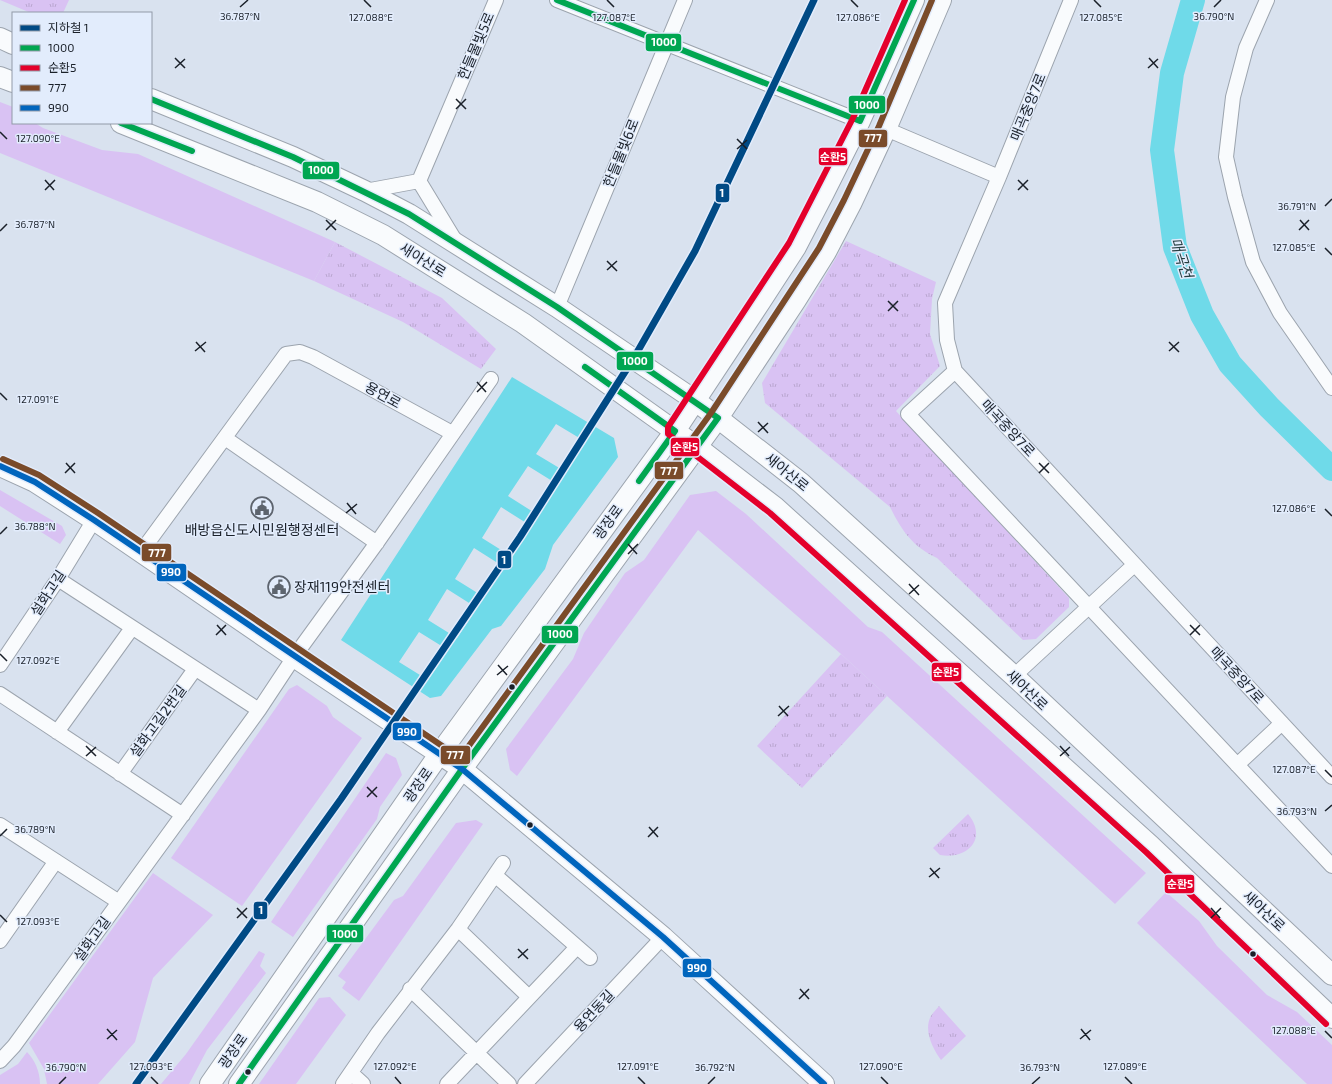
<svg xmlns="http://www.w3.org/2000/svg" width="1332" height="1084" font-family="'Exo 2','Noto Sans KR',sans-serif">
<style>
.grass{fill:#d9c2f3}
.park{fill:url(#park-tufts)}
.water{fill:#6fdae9;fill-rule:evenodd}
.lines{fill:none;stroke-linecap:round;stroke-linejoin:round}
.river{stroke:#6fdae9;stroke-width:24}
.street-casing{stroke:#9ca4ae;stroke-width:16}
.secondary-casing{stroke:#9ca4ae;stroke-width:22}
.street{stroke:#f9fbfd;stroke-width:14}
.secondary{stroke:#f9fbfd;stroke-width:20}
.bus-1-casing{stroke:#e2ecfc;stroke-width:9}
.bus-2-casing{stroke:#e2ecfc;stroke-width:9}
.bus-3-casing{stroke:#e2ecfc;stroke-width:9}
.bus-4-casing{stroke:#e2ecfc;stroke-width:9}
.bus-1{stroke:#00a651;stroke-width:6}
.bus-2{stroke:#e4002b;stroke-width:6}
.bus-3{stroke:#7a4b2a;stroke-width:6}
.bus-4{stroke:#0065bd;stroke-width:6}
.metro-1-casing{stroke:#e2ecfc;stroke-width:10}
.metro-1{stroke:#004a85;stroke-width:7}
.ticks{fill:none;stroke:#1a2029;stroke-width:1.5}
.bus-dot{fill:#1a2029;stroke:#e2ecfc;stroke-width:1.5}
.labels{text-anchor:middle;stroke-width:3;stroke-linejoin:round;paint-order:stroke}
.street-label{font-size:14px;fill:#1a2029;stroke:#e2ecfc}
.poi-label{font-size:14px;fill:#1a2029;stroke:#e2ecfc}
.water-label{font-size:15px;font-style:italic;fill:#263e41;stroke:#e2ecfc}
.ticks-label{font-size:10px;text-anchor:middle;fill:#1a2029;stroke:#e2ecfc;stroke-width:3;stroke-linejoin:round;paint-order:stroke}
.line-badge{stroke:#e2ecfc;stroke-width:1.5}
.badge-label{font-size:11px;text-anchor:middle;font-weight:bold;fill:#fff}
</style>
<defs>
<pattern id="park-tufts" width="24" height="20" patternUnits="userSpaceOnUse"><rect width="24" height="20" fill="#d9c2f3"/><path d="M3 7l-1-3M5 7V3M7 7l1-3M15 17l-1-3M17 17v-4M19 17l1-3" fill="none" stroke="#baa6d0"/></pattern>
</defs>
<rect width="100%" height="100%" fill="#d9e2ef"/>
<path class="grass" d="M0 102 13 107V123H35L43 128 102 150 138 154 335 242 314 281 0 153Z
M0 490 62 526 66 535 60 544 0 506Z
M716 491 746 514 868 627 882 632 1146 873 1115 904 841 654 698 530 517 776 510 770 506 749 573 659 584 633 625 573 644 560 690 495Z
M297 685 327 706 333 717 362 738 242 906 171 858 289 689Z
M386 753 396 758 402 775 380 807 377 819 293 937 271 922Z
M476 820 483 824 359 1001 342 988 346 982 338 976 394 900 403 896 456 823Z
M153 873 213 915 153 978 135 1042 98 1084H47L44 1069 29 1043Z
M1166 892 1199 921 1217 946 1267 995 1297 1012 1332 1045V1084H1307L1137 923Z
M259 951 265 954 260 966 266 973 207 1050 189 1084H161L186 1054Z
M330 997 346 1015 296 1084H259L319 998Z
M27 1052C35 1060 40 1072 40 1084H0V1075L18 1064Z"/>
<path class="park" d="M0 0H69L63 13H31Z
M846 241 936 282 932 299 930 334 940 366 896 411 1069 598V607L1036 639 1023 640 937 558C912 546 902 531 890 507L765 403 762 383Z
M335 242 442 298 496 349 481 369 403 322 314 281Z
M841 654 887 696 802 788 757 746Z
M968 814C988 838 968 860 940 855L933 848Z
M939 1006 966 1036 941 1060C933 1049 923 1030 931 1016 933 1012 937 1009 939 1006Z"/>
<path class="water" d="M512 377 614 438 618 457 553 545 545 569 501 626 492 629 441 696 430 698 341 640ZM556 424 586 442 566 472 536 454ZM528 466 557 484 538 515 508 496ZM501 507 531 526 511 556 482 538ZM474 548 504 567 484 597 455 579ZM447 589 477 608 457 638 428 620ZM419 632 448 650 428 680 399 662Z"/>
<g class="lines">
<path class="river" d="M1193 0 1172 73 1162 150 1175 247 1202 315 1230 364 1269 407 1332 469"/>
<g class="street-casing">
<path id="street" d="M557 0 860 121
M1071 0 999 177 945 303 947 340 955 371 1332 777
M1267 0 1246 48 1233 97 1226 157 1235 197 1253 262 1280 313 1332 388
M886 129 999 177
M419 181 496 0
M419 181 456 242
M365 191 419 181
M557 307 685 0
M955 371 908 414 1332 866
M225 438 377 543
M141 552 286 354 300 352 313 357 452 433
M58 579 259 710
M0 665 58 579 94 520
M1014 676 1134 565
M0 694 183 815
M57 732 132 628
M1237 765 1282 723
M120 774 195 669
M0 825 119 902
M496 876 590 958
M458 929 529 997
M0 941 56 861
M410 989 509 1084
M0 1061 14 1046 259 710 294 657 376 544 491 379
M351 1073 363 1084
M343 1084 378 1033 458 929 503 863
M447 1084 577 947
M525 1084 663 937"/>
</g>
<g class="secondary-casing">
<path id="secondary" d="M0 38 13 44
M0 77 13 82
M151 99 293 157 365 191 409 214 557 307 696 401 801 483 1014 676 1332 975
M121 123 317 202 383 235 523 323 697 447 775 507 1151 846 1332 1018
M0 466 35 482 94 520 294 657 462 769 663 937 824 1084
M210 1084 440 753 675 431 761 301 796 247 824 193 860 121 914 0
M239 1084 462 769 718 418 796 300 826 252 851 204 886 129 941 0"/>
</g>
<use href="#street" class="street"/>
<use href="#secondary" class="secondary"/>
<g class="bus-1-casing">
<path id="bus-1" d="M557 0 860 121 914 0
M151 99 293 157 409 214 557 307 718 418 462 769 239 1084
M121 123 192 151
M585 367 675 431 639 481"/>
</g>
<g class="bus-2-casing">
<path id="bus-2" d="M905 0 853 118 789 243 668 427V434L770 513 1146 852 1326 1024"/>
</g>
<g class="bus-3-casing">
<path id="bus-3" d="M3 459 39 475 98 513 460 758 711 413 819 248 844 200 879 126 932 0"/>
</g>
<g class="bus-4-casing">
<path id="bus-4" d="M0 466 35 482 94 520 462 769 663 937 824 1084"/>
</g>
<use href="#bus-1" class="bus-1"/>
<use href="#bus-2" class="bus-2"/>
<use href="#bus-3" class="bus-3"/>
<use href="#bus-4" class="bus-4"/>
<g class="metro-1-casing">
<path id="metro-1" d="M136 1084 341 799 520 537 635 356 695 251 814 0"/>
</g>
<use href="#metro-1" class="metro-1"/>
</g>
<path class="ticks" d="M364 0 371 7M607 0 614 7M851 0 858 7M1094 0 1101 7M240 7 248 0M1214 7 1221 0M175 58 185 68M1149 58 1158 68M175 68 185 59M1148 68 1158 59M456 99 466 109M456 109 466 99M0 132 7 139M737 139 747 149M737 149 747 140M45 180 54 190M1018 180 1028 190M45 190 55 180M1018 190 1028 180M1325 206 1332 199M326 220 336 230M1300 220 1309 230M326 230 336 220M1299 230 1309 220M0 231 7 224M1325 248 1332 255M607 261 617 271M607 270 617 261M888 301 898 311M888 311 898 301M196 342 205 352M1169 342 1179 352M195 351 206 342M1169 351 1179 342M477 382 486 392M477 392 487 382M0 393 7 400M758 422 768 433M758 432 768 423M66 463 75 473M1039 463 1049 473M65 473 75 463M1039 473 1049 463M347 503 356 514M1325 509 1332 516M346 513 357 504M0 534 7 527M628 544 637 554M628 554 638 544M909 584 919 595M909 594 919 585M217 625 226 635M1190 625 1200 635M216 635 226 625M1190 635 1200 625M0 654 7 661M498 665 507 675M497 675 508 666M779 706 788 716M778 716 789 706M86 746 96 756M1060 746 1069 756M86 756 96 747M1060 756 1070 747M1325 770 1332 777M367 787 377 797M367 797 377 787M1325 811 1332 805M649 827 658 837M0 836 7 829M648 837 658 827M930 868 939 878M929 877 940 868M237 908 247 918M1211 908 1220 918M0 915 7 922M237 918 247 908M1211 918 1221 908M518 949 528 959M518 958 528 949M800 989 809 999M799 999 809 989M107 1029 117 1040M1081 1029 1090 1040M1325 1031 1332 1038M107 1039 117 1030M1080 1039 1091 1030M151 1077 158 1084M395 1077 401 1084M638 1077 645 1084M881 1077 888 1084M1125 1077 1132 1084M59 1084 66 1077M708 1084 715 1077M1032 1084 1040 1077"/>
<defs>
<g id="civic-ring" transform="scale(1.15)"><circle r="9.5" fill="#e2ecfc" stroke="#5d646e" stroke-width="1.5"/><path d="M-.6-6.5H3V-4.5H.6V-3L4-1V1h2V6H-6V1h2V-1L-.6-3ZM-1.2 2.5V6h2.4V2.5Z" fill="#5d646e"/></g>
</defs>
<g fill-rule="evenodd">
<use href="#civic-ring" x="262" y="508"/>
<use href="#civic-ring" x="279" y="587"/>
</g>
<g class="bus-dot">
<circle cx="512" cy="687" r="3.5"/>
<circle cx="530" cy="825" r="3.5"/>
<circle cx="1253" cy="954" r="3.5"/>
<circle cx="248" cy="1072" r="3.5"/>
</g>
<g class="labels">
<g class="street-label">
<text transform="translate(476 46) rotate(-67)" y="5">한들물빛5로</text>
<text transform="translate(1028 107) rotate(-68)" y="5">매곡중앙7로</text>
<text transform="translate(621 153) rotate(-68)" y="5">한들물빛6로</text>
<text transform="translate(423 260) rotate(32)" y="5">새아산로</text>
<text transform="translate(383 395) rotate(29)" y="5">용연로</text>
<text transform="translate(1008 428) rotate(47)" y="5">매곡중앙7로</text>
<text transform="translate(787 472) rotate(39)" y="5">새아산로</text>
<text transform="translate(608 522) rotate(-54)" y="5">광장로</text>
<text transform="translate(48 593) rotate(-57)" y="5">설화고길</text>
<text transform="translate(1237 675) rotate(47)" y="5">매곡중앙7로</text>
<text transform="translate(1027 690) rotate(44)" y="5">새아산로</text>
<text transform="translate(158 721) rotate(-54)" y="5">설화고길2번길</text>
<text transform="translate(418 785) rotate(-55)" y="5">광장로</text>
<text transform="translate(1264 911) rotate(43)" y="5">새아산로</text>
<text transform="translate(92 939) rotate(-54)" y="5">설화고길</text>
<text transform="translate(594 1011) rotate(-47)" y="5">용연동길</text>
<text transform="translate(233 1051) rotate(-55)" y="5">광장로</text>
</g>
<g class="poi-label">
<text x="262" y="535">배방읍신도시민원행정센터</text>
<text x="294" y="592" text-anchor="start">장재119안전센터</text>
</g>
<g class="water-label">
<text transform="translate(1181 258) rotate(72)" y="5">매곡천</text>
</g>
</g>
<g class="ticks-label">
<text x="240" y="20">36.787°N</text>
<text x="1214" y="20">36.790°N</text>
<text x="371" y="21">127.088°E</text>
<text x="858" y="21">127.086°E</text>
<text x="1101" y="21">127.085°E</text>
<text x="614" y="21">127.087°E</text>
<text x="38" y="142">127.090°E</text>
<text x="1297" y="210">36.791°N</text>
<text x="35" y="228">36.787°N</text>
<text x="1294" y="251">127.085°E</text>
<text x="38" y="403">127.091°E</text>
<text x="1294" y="512">127.086°E</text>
<text x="35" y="530">36.788°N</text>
<text x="38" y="664">127.092°E</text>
<text x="1294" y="773">127.087°E</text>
<text x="1297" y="815">36.793°N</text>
<text x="35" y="833">36.789°N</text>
<text x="38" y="925">127.093°E</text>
<text x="1294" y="1034">127.088°E</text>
<text x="151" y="1070">127.093°E</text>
<text x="395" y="1070">127.092°E</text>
<text x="638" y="1070">127.091°E</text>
<text x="881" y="1070">127.090°E</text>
<text x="1125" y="1070">127.089°E</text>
<text x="66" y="1071">36.790°N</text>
<text x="715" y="1071">36.792°N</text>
<text x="1040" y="1071">36.793°N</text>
</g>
<g class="line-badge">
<rect x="645" y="33" width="37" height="19" rx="4" fill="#00a651"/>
<rect x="848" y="95" width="38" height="19" rx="4" fill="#00a651"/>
<rect x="858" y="129" width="30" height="19" rx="4" fill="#7a4b2a"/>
<rect x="818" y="147" width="30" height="19" rx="4" fill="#e4002b"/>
<rect x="302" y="161" width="38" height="19" rx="4" fill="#00a651"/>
<rect x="715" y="183" width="15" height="20" rx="4" fill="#004a85"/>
<rect x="616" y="351" width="38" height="20" rx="4" fill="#00a651"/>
<rect x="670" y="437" width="30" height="20" rx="4" fill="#e4002b"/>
<rect x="654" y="461" width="30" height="19" rx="4" fill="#7a4b2a"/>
<rect x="141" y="543" width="31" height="19" rx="4" fill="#7a4b2a"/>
<rect x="497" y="550" width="15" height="19" rx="4" fill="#004a85"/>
<rect x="156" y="563" width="31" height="19" rx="4" fill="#0065bd"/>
<rect x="541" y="625" width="38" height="19" rx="4" fill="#00a651"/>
<rect x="931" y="662" width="31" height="20" rx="4" fill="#e4002b"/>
<rect x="392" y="722" width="30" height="19" rx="4" fill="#0065bd"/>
<rect x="440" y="745" width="31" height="20" rx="4" fill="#7a4b2a"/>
<rect x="1164" y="874" width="31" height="20" rx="4" fill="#e4002b"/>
<rect x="253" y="901" width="15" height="19" rx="4" fill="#004a85"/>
<rect x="326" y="924" width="38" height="19" rx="4" fill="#00a651"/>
<rect x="682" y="958" width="30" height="20" rx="4" fill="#0065bd"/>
</g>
<g class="badge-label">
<text x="664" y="46">1000</text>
<text x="867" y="109">1000</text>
<text x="873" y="142">777</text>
<text x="833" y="161">순환5</text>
<text x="321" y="174">1000</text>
<text x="722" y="197">1</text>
<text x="635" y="365">1000</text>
<text x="685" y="451">순환5</text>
<text x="669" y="475">777</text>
<text x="157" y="557">777</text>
<text x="504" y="564">1</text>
<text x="171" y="576">990</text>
<text x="560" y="638">1000</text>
<text x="946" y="676">순환5</text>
<text x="407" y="736">990</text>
<text x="455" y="759">777</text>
<text x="1180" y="888">순환5</text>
<text x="261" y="914">1</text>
<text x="345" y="938">1000</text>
<text x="697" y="972">990</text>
</g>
<rect x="12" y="12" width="140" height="112" fill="#e2ecfc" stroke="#929aa8"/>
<rect x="20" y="25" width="20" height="6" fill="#004a85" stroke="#929aa8"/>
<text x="48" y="32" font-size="12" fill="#1a2029">지하철 1</text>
<rect x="20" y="45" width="20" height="6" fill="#00a651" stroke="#929aa8"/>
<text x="48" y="52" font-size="12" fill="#1a2029">1000</text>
<rect x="20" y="65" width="20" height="6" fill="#e4002b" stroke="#929aa8"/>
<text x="48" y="72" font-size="12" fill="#1a2029">순환5</text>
<rect x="20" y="85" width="20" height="6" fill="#7a4b2a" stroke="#929aa8"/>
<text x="48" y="92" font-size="12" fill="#1a2029">777</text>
<rect x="20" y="105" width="20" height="6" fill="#0065bd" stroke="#929aa8"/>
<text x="48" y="112" font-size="12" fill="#1a2029">990</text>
</svg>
